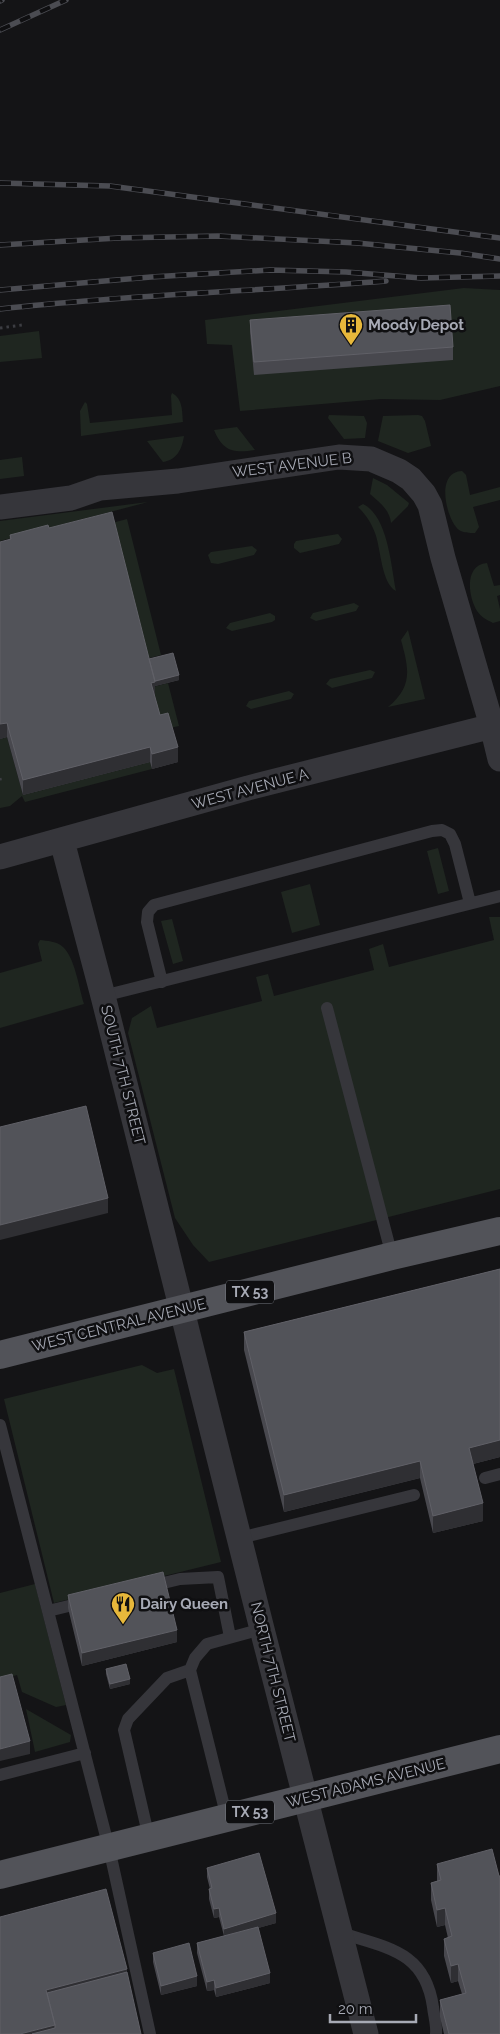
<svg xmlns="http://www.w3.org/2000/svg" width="500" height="2034" font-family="Raleway,sans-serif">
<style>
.green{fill:#1f2620}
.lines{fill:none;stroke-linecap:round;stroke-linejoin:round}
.path{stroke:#3c3d42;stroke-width:3;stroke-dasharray:2.5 4;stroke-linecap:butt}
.lane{stroke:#36363b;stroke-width:12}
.street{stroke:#36363b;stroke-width:25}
.primary{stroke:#525359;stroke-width:28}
.rail-casing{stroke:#4b4c52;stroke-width:5.5}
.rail{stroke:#0f0f11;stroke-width:4;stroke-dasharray:11;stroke-linecap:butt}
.wall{fill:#48484e}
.shaded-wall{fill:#2f2f33}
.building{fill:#525359;stroke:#606067}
.labels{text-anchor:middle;stroke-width:5;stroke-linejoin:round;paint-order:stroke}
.shield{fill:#0f0f11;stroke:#797c84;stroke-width:1}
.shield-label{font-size:14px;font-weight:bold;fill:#a7aab5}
.poi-label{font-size:15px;font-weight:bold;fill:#a7aab5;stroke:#0f0f11;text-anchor:start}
.street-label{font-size:15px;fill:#a7aab5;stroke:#0f0f11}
</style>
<rect width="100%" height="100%" fill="#141416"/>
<path class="green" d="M464 288 500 290V386L440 400 381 399 240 411 232 345 207 344 205 320Z
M39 331 42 358 0 362V336Z
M172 393C183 399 182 411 183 422L81 436 80 411 85 402 87 404 90 423 172 415 171 396Z
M329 415 364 416 367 423 365 438 344 439 328 418Z
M418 415 422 416 425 421 431 446 408 453 378 441 383 416Z
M237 427 255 450C234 453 223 452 214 430Z
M184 436C182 449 177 460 163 462L147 441Z
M22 457 24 476 0 479V460Z
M462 471 466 475 470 495 500 487V500L473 507 479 527 475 533C469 533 464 533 459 530 447 521 434 472 462 471Z
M373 478 387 485 409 503 408 506 391 523C390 510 379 502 370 494Z
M148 502 0 541V521Z
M363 504C388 516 391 566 396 591 381 583 381 548 375 533 371 522 366 515 358 507Z
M127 519 161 655 145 659 48 540Z
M338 534 342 539 339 544 300 553 294 548V544L296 541Z
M252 546 257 550 254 555 218 564 211 563 208 555 211 552Z
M487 563 494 586 500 585V595L497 596 500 609V621L493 623C487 620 481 617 477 611 468 596 464 565 487 563Z
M354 603 359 606 356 611 316 621 310 618 313 613Z
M270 613 275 616V620L272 622 232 631 226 628 230 623Z
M408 630 425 699 388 707C413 686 409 669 401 640Z
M370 670 375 672 372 678 332 688 326 684 330 679Z
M168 683 179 726 160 730 151 698 153 687Z
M289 691 294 694 291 699 251 709 246 706 249 701Z
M7 737 23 795 150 762 152 769 25 802 22 796 10 806 0 808V739Z
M438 848 449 891 438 894 427 851Z
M310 884 320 925 292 933 281 892Z
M489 917H500V1189L209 1262 193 1245 175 1218 128 1033 132 1018 151 1006 157 1028 262 1001 256 977 268 974 274 996 374 970 369 949 383 944 389 967 494 940Z
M172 919 183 961 173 964 161 921Z
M40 940C47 941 57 941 63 947 75 958 79 988 84 1004L0 1028V973L42 961 38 944Z
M142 1365 157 1373 174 1369 221 1562 54 1603 4 1399Z
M35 1584 66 1705 56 1707 22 1692 17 1675 0 1680V1593Z
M26 1709 71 1735 70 1742 35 1752Z"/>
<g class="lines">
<path class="path" d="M0 328 22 325
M0 778 1 784"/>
<path class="lane" d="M162 982 147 922 148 912 154 905 432 831 442 830 450 834 455 844 470 903
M103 996 500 896
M327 1008 392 1256
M0 1425 109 1848 150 2034
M485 1478 500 1474
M240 1538 414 1495
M151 1586 180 1579 218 1577 230 1637
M48 1611 85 1602
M190 1670 195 1658 207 1644 262 1629
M0 1775 85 1753
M149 1838 124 1730 128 1719 167 1678 190 1670 227 1818
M341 1933C387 1948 425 1951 433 2007 434 2016 437 2026 436 2034"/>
<path class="street" d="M0 507 71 498 100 488 178 481 339 457 371 459 399 471 411 479 424 494 430 505 443 558 492 726 500 759
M62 841 103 996 262 1629 366 2034
M0 857 248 788 500 724"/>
<path class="primary" d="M0 1355 392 1256 500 1231
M0 1875 500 1749"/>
<g class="rail-casing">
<path id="rail" d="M0 1 2 0
M0 30 66 0
M0 183 110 186 500 238
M0 245 118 238 218 236 357 243 460 253 500 259
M0 290 151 277 270 270 346 272 421 278 500 276
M0 309C128 295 258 291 386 281"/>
</g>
<use href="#rail" class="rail"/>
</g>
<path class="wall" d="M250 320 453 347V360L254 375 250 332Z
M49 528 149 659 179 680 155 686V697L160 715 178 762 152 769 150 762 23 795 7 737 0 739 10 535Z
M500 1269V1457L473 1464 483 1521 433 1533 420 1478 284 1512 244 1350V1332Z
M68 1595 177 1642 82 1666 68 1608Z
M106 1669 130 1684 110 1689 106 1674Z
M437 1864 500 2034H444L440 2017V2000L462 1994 458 1981 451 1983 444 1956V1939L448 1938 445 1925 437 1927 431 1900V1883L437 1881Z
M207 1868 276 1923 258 1928 270 1983 216 1997 214 1990 207 1991 197 1953V1943L224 1936 219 1917 214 1918 209 1899V1889H210L207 1877Z
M153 1953 197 1986 161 1995 153 1962Z"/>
<path class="shaded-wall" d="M179 675V680L155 686V697L151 698V683Z
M7 723V737L0 739V724Z
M150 747V762L23 795V780Z
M178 747V762L152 769V754Z
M108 1198V1213L0 1240V1225Z
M500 1440V1457L469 1465V1448Z
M420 1461V1478L284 1512V1495Z
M483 1503V1521L433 1533V1516Z
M177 1630V1642L82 1666V1653Z
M130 1679V1684L110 1689V1684Z
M30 1741V1754L0 1761V1749Z
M219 1908V1917L214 1918V1909Z
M445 1908V1925L437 1927V1910Z
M276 1913V1923L224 1938V1929Z
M458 1964V1981L451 1983V1966Z
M127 1969V1981L48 2002 46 1990Z
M270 1973V1983L216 1997V1988Z
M197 1976V1986L161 1995V1986Z
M214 1980V1990L207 1991V1982Z
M55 2025V2034H20Z"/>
<path class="building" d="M450 305 453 347 254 362 250 320Z
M112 512 155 682 151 683 160 715 168 713 178 747 152 754 150 747 23 780 7 723 0 724V542L11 539 10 535 48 525 49 528Z
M173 653 179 675 155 681 149 659Z
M86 1106 108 1198 0 1225V1127Z
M500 1269V1440L469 1448 483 1503 433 1516 420 1461 284 1495 244 1332Z
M163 1572 177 1630 82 1653 68 1595Z
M126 1664 130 1679 110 1684 106 1669Z
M12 1674 30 1741 0 1749V1677Z
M492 1849 499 1876H500V2034H449L440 2000 466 1993 458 1964 451 1966 444 1939 452 1936 445 1908 437 1910 431 1883 441 1880 437 1864Z
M259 1853 276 1913 224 1929 219 1908 214 1909 209 1889 212 1888 207 1868Z
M106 1889 127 1969 46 1990 55 2025 20 2034H0V1917Z
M258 1927 270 1973 216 1988 214 1980 207 1982 197 1943Z
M189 1943 197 1976 161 1986 153 1953Z
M127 1972 141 2034H32L55 2028V2025L47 1993Z"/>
<defs>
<g id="building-pin" transform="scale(1.25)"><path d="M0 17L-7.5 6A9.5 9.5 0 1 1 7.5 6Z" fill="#e7b83b" stroke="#0f0f11"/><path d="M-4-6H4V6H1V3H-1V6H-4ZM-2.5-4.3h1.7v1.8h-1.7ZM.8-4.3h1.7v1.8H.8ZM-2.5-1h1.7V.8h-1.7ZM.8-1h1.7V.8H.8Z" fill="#111"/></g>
<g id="restaurant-pin" transform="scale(1.25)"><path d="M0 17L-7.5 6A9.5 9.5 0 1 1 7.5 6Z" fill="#e7b83b" stroke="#0f0f11"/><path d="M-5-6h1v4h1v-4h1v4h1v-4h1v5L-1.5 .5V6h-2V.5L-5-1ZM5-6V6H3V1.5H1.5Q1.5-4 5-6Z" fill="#111"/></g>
</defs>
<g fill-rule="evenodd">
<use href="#building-pin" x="351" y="325"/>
<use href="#restaurant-pin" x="123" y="1604"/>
</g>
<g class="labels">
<g class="shield">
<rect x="226" y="1280.5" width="48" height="23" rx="4"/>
<rect x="226" y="1800.5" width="48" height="23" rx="4"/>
</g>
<g class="shield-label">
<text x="250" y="1297">TX 53</text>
<text x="250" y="1817">TX 53</text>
</g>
<g class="poi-label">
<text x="368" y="330">Moody Depot</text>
<text x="140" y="1609">Dairy Queen</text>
</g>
<g class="street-label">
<text transform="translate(292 465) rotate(-7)" y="5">WEST AVENUE B</text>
<text transform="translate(250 789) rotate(-15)" y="5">WEST AVENUE A</text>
<text transform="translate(123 1075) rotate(76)" y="5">SOUTH 7TH STREET</text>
<text transform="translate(119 1325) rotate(-14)" y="5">WEST CENTRAL AVENUE</text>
<text transform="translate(273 1672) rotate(76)" y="5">NORTH 7TH STREET</text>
<text transform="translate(366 1783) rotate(-14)" y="5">WEST ADAMS AVENUE</text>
</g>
</g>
<path d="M330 2014v8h86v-8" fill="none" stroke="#a7aab5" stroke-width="2.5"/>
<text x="338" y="2014" font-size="15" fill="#a7aab5" stroke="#0f0f11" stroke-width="4" paint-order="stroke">20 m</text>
</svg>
